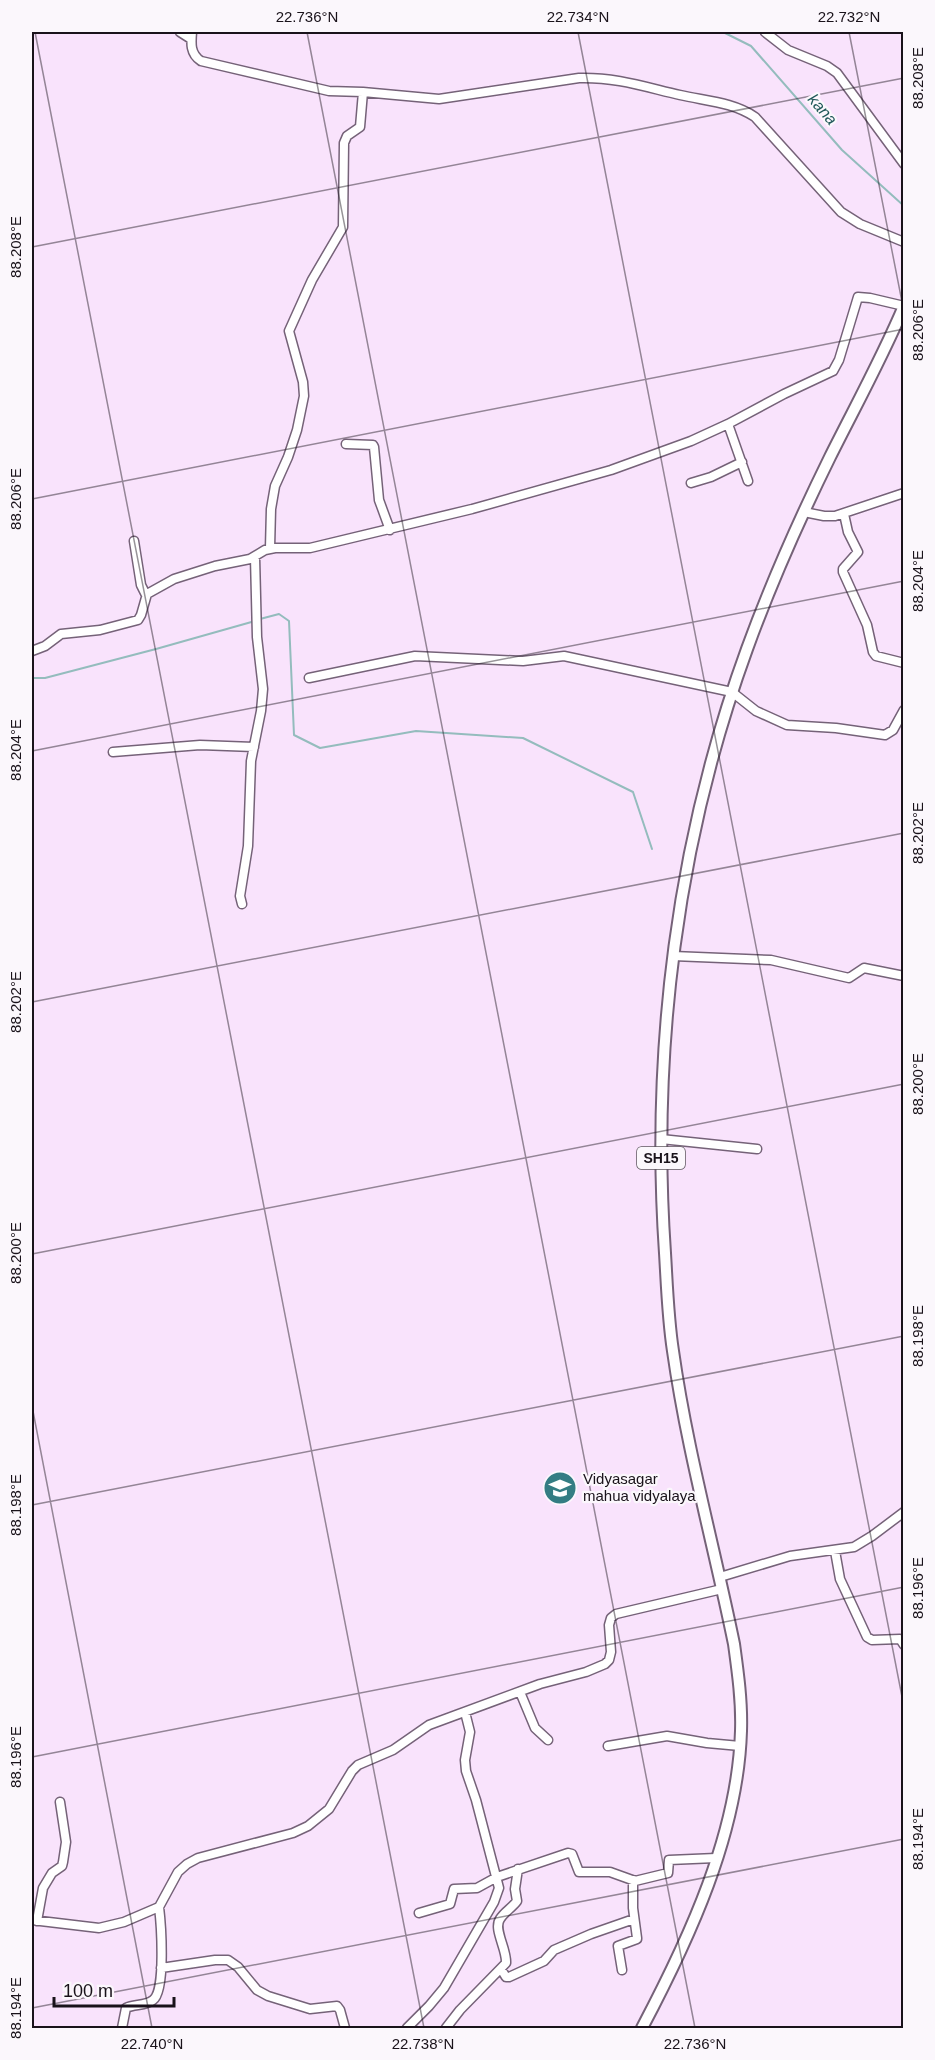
<svg xmlns="http://www.w3.org/2000/svg" width="935" height="2060" font-family="Arial,sans-serif">
<style>
.lines{fill:none;stroke-linecap:round;stroke-linejoin:round}
.stream{stroke:#94bcbd;stroke-width:2}
.minor-casing{stroke:#756278;stroke-width:11}
.major-casing{stroke:#756278;stroke-width:14}
.minor{stroke:#fff;stroke-width:8}
.major{stroke:#fff;stroke-width:10}
.ticks{fill:none;stroke:#19121a;stroke-width:1.5;stroke-opacity:0.45}
.labels{text-anchor:middle;stroke-width:4.5;stroke-linejoin:round;paint-order:stroke}
.shield{fill:#fbf7fc;stroke:#5d575e;stroke-width:1.5}
.shield-label{font-size:14px;font-weight:bold;fill:#19121a}
.poi-label{font-size:15px;fill:#19121a;stroke:#fbf7fc;text-anchor:start}
.water-label{font-size:16px;font-style:italic;fill:#1f5859;stroke:#fbf7fc}
.neatline{fill:none;stroke:#19121a;stroke-width:2}
.ticks-label{font-size:15px;text-anchor:middle;fill:#19121a}
</style>
<rect width="100%" height="100%" fill="#f9e3fc"/>
<g class="lines">
<path class="stream" d="M723 32 751 46 842 150 904 206
M260 619 279 614 289 621 294 735 320 748 416 731 523 738 633 792 652 849
M32 678H45L156 649 255 621"/>
<g class="minor-casing">
<path id="minor" d="M180 32 191 39
M192 32C191 43 190 54 201 61L329 91 363 92 439 99 579 78C616 77 645 87 680 95 706 101 733 102 755 117L841 212 860 224 904 242
M765 32 788 50 827 66 837 73 904 164
M728 424 748 481
M346 444 373 445 374 447 379 500 390 530
M691 483 711 477 742 462
M804 512 824 516H835L904 493
M844 514 848 532 858 552 843 569V572L867 625 873 652 876 656 904 663
M134 541 141 585 146 595
M270 548 271 509 275 486 288 457 297 430 304 396 303 382 289 331 312 280 343 227 344 143 347 136 360 127 363 92
M32 651 45 646 61 634 100 630 138 620 141 615 147 594 174 579 215 566 250 559 265 550 275 548H310L472 509 611 470 691 441 728 424 784 394 833 371 839 360 858 297 870 298 904 306
M309 678 415 656 523 661 564 656 732 692 756 711 787 725 836 728 885 735 893 730 904 710
M113 752 200 745 254 747
M242 904 240 896 248 846 251 761 261 711 263 689 257 637 255 557
M673 956 771 960 849 978 864 968 904 976
M661 1139 757 1149
M835 1551 840 1579 867 1637 872 1640 900 1639 904 1645
M720 1577 790 1556 854 1547 872 1536 904 1512
M520 1692 535 1728 548 1740
M608 1746 667 1736 707 1743 740 1746
M419 1913 450 1904 454 1889 477 1888 497 1877 568 1853 572 1854 579 1872H610L635 1881 668 1873 669 1860 716 1858
M32 1920 99 1928 124 1922 159 1907 178 1872 187 1864 198 1858 293 1833 308 1826 329 1809 352 1771 358 1765 393 1750 429 1725 540 1684 586 1672 605 1664 609 1660 611 1652 609 1625 611 1618 616 1614 722 1589
M37 1921 43 1888 52 1873 62 1866 63 1862 66 1842 60 1802
M161 1968 215 1960H228L238 1967 257 1990 268 1996 310 2009 337 2006 340 2010 345 2028
M501 1969 506 1977H509L544 1961 554 1950 591 1934 634 1919
M622 1970 618 1946 637 1939V1938L633 1908V1880
M122 2028 126 2008C134 2004 146 2006 153 2000 166 1991 161 1923 159 1907
M407 2028 429 2006 444 1988 494 1902 499 1888 476 1800 466 1771 465 1760 470 1732 465 1712
M446 2028 460 2010 506 1963C507 1949 493 1929 500 1919 504 1912 512 1908 517 1901L515 1889 518 1869"/>
</g>
<g class="major-casing">
<path id="major" d="M642 2028C689 1939 738 1834 741 1731 742 1702 738 1673 734 1644 714 1546 687 1450 673 1351 668 1319 667 1286 665 1253 651 1049 677 841 747 649 771 583 799 520 830 457 855 407 882 358 904 306"/>
</g>
<use href="#minor" class="minor"/>
<use href="#major" class="major"/>
</g>
<path class="ticks" d="M35 32 424 2028M307 32 695 2028M578 32 904 1707M849 32 904 312M32 247 904 78M32 499 904 329M32 751 904 581M32 1002 904 833M32 1254 904 1084M32 1406 152 2028M32 1505 904 1336M32 1757 904 1587M32 2008 904 1839"/>
<defs>
<g id="university-disc" transform="scale(1.725)"><circle r="9.5" fill="#347d83" stroke="#fbf7fc"/><path d="M0-5L7-2L0 1L-7-2ZM-4 1L0 2.5L4 1V4Q0 6-4 4Z" fill="#fff"/></g>
</defs>
<g fill-rule="evenodd">
<use href="#university-disc" x="560" y="1488"/>
</g>
<g class="labels">
<rect class="shield" x="637" y="1147" width="48" height="22" rx="4.5"/>
<g class="shield-label">
<text x="661" y="1163">SH15</text>
</g>
<g class="poi-label">
<text x="583" y="1484">Vidyasagar<tspan x="583" dy="17">mahua vidyalaya</tspan></text>
</g>
<g class="water-label">
<text transform="translate(823 109) rotate(49)" y="6">kana</text>
</g>
</g>
<rect width="935" height="2060" fill="none" stroke="#fbf7fc" stroke-width="66"/>
<path d="M54 1997v9h120v-9" fill="none" stroke="#19121a" stroke-width="3"/>
<text x="63" y="1997" font-size="18" fill="#19121a" stroke="#fbf7fc" stroke-width="4.5" paint-order="stroke">100 m</text>
<rect x="33" y="33" width="869" height="1994" class="neatline"/>
<g class="ticks-label">
<text x="307" y="22">22.736°N</text>
<text x="578" y="22">22.734°N</text>
<text x="849" y="22">22.732°N</text>
<text transform="translate(918 78) rotate(-90)" y="5">88.208°E</text>
<text transform="translate(16 247) rotate(-90)" y="5">88.208°E</text>
<text transform="translate(918 330) rotate(-90)" y="5">88.206°E</text>
<text transform="translate(16 499) rotate(-90)" y="5">88.206°E</text>
<text transform="translate(918 581) rotate(-90)" y="5">88.204°E</text>
<text transform="translate(16 750) rotate(-90)" y="5">88.204°E</text>
<text transform="translate(918 833) rotate(-90)" y="5">88.202°E</text>
<text transform="translate(16 1002) rotate(-90)" y="5">88.202°E</text>
<text transform="translate(918 1084) rotate(-90)" y="5">88.200°E</text>
<text transform="translate(16 1253) rotate(-90)" y="5">88.200°E</text>
<text transform="translate(918 1336) rotate(-90)" y="5">88.198°E</text>
<text transform="translate(16 1505) rotate(-90)" y="5">88.198°E</text>
<text transform="translate(918 1588) rotate(-90)" y="5">88.196°E</text>
<text transform="translate(16 1757) rotate(-90)" y="5">88.196°E</text>
<text transform="translate(918 1839) rotate(-90)" y="5">88.194°E</text>
<text transform="translate(16 2008) rotate(-90)" y="5">88.194°E</text>
<text x="152" y="2049">22.740°N</text>
<text x="423" y="2049">22.738°N</text>
<text x="695" y="2049">22.736°N</text>
</g>
</svg>
